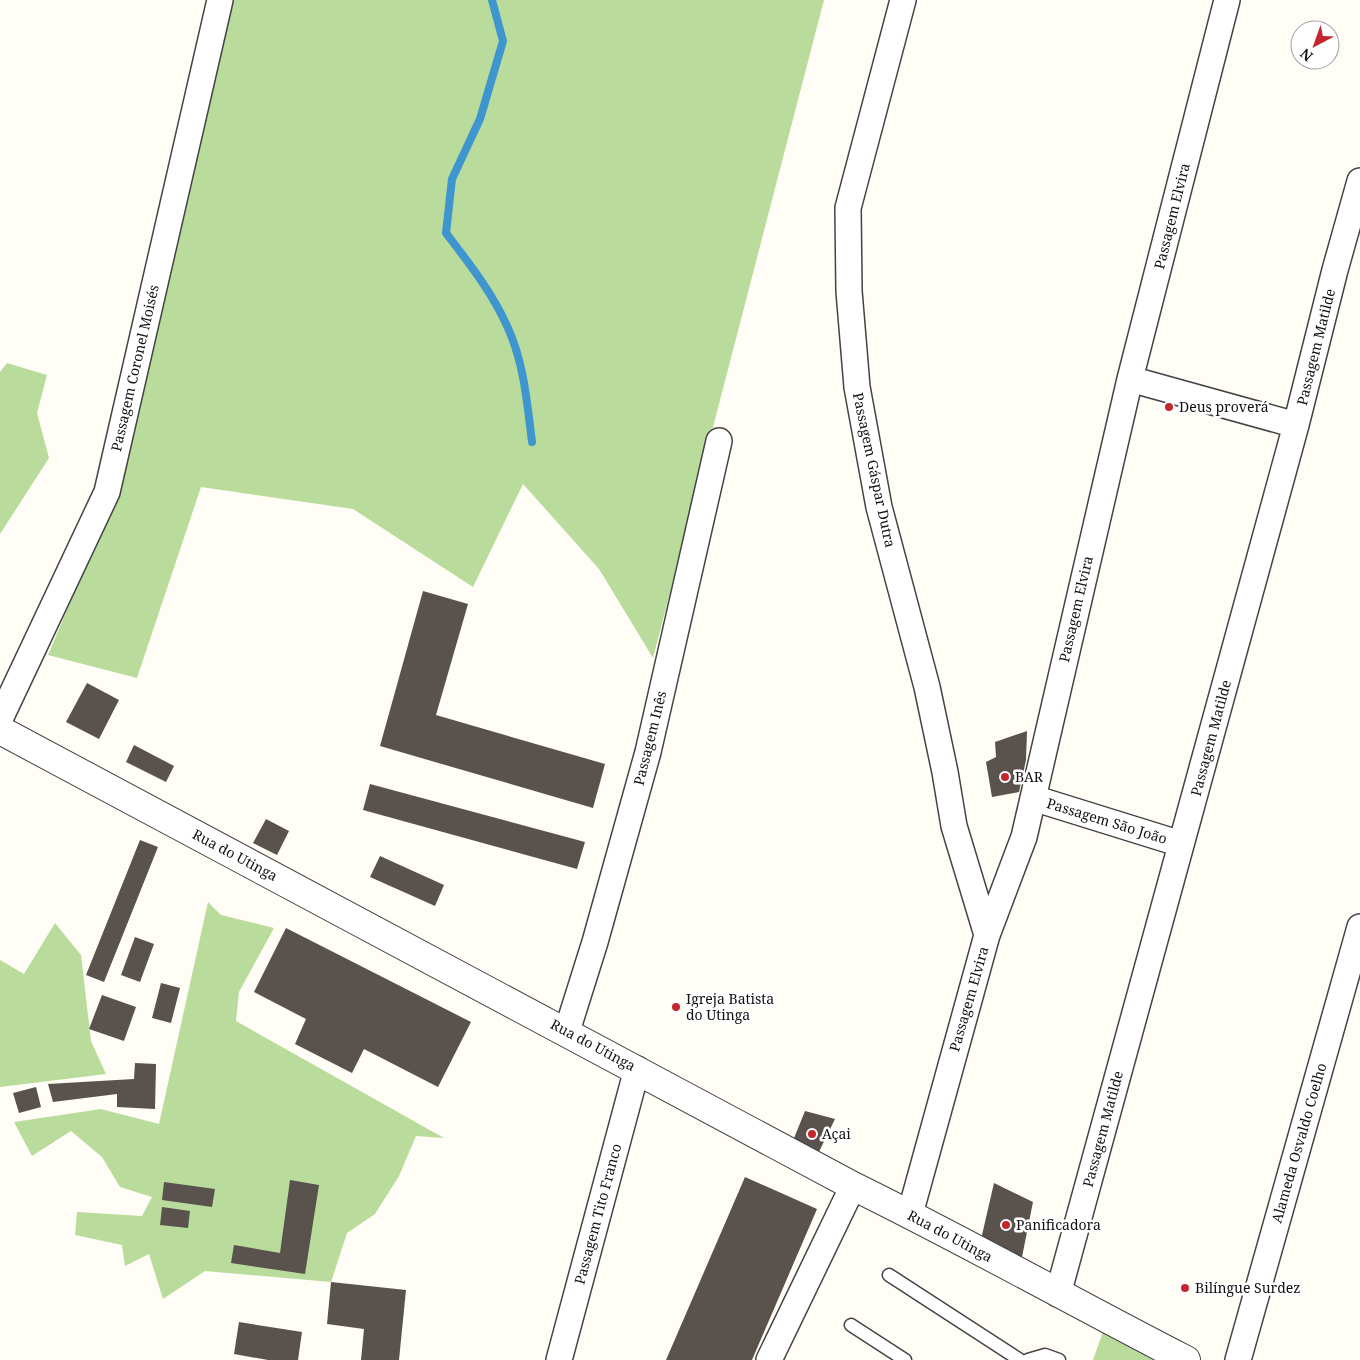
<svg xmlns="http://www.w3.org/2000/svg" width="1360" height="1360" font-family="'Noto Serif',serif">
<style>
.forest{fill:#b9dc9c}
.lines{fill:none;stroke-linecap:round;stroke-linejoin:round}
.stream{stroke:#3f96cf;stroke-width:8}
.building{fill:#5a524d}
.service-casing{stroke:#444;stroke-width:15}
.minor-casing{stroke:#444;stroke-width:28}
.tertiary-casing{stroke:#444;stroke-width:30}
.service{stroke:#fff;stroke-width:12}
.minor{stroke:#fff;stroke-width:25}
.tertiary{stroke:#fff;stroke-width:28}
.poi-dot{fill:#c4262e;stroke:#fff;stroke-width:2}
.labels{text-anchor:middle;stroke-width:5;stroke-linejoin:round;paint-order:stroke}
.street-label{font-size:14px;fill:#111;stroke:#fff}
.poi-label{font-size:14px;fill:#111;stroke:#fff;text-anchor:start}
</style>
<rect width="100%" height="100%" fill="#fffdf5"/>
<path class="forest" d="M232 0H824L653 658 599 569 523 484 473 587 353 509 201 487 137 678 48 655 118 489 222 29Z
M7 363 47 375 37 413 49 458 0 534V372Z
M208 902 221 915 274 928 239 992 236 1021 444 1138 416 1136 399 1176 375 1214 347 1233 331 1282 205 1271 163 1299 149 1254 125 1266 122 1245 75 1235 77 1212 142 1216 152 1197 120 1187 102 1157 71 1131 32 1156 14 1122 101 1109 159 1124Z
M55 923 81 955 91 1041 106 1074 0 1087V960L24 974Z
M1103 1332 1157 1360H1093Z"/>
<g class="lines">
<path class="stream" d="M492 0 503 41 480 119 452 179 446 233C468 262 492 292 507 326 524 362 527 403 532 442"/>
</g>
<path class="building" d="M423 591 468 604 436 715 605 764 593 808 380 746Z
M87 683 119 700 99 739 66 722Z
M1027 731 1026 760 1019 792 992 797 986 762 996 757 995 742Z
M134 745 174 766 166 782 126 762Z
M370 784 585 842 577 869 363 810Z
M266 819 289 831 277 855 253 843Z
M140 840 158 847 104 982 86 975Z
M380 856 444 885 435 906 370 877Z
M286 928 471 1022 438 1087 364 1049 352 1073 295 1044 306 1019 254 992Z
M135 937 154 944 140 982 121 975Z
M161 983 180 988 171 1023 152 1018Z
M102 995 136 1007 124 1041 89 1029Z
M135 1063 156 1064 155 1109 117 1107V1094L53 1102 48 1084 134 1079Z
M36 1087 41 1107 19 1113 13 1093Z
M805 1111 835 1119 813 1164 790 1148Z
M745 1177 817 1209 752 1360H666Z
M290 1180 319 1185 305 1274 231 1263 234 1245 280 1253Z
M164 1182 215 1189 212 1207 162 1200Z
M994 1183 1033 1202 1020 1267 979 1248Z
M162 1207 190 1211 188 1228 160 1225Z
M331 1282 406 1290 399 1360H361L364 1329 327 1324Z
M239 1322 302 1332 298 1360H268L234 1354Z"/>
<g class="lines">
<g class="service-casing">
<path id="service" d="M889 1275 1020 1360
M851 1325 905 1360
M1028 1360 1045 1355 1059 1360"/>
</g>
<g class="minor-casing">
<path id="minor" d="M903 0 848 208 849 291 857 387 879 507 927 687 945 772 954 826 987 935
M1130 379 1296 425
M0 719 107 492 220 0
M1033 798 1181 844
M567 1031 595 942 648 752 719 441
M910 1214 987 935 1024 837 1130 379 1227 0
M1058 1294 1296 425 1335 270 1360 181
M559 1360 637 1069
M769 1360 853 1186
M1238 1360 1360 927"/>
</g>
<g class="tertiary-casing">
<path id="tertiary" d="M0 730 853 1186C965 1241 1075 1303 1186 1360"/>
</g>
<use href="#service" class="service"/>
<use href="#minor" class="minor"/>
<use href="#tertiary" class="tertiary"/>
</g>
<g class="poi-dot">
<circle cx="1169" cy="407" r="5"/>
<circle cx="1005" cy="777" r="5"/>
<circle cx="676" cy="1007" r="5"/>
<circle cx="812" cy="1134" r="5"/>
<circle cx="1006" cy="1225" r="5"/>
<circle cx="1185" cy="1288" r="5"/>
</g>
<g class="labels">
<g class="street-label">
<text transform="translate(1172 216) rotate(-76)" y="5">Passagem Elvira</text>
<text transform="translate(1316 347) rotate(-76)" y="5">Passagem Matilde</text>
<text transform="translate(135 368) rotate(-77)" y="5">Passagem Coronel Moisés</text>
<text transform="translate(874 470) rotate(78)" y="5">Passagem Gáspar Dutra</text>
<text transform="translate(1076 609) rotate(-77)" y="5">Passagem Elvira</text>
<text transform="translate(650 738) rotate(-76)" y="5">Passagem Inês</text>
<text transform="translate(1211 738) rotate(-75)" y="5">Passagem Matilde</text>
<text transform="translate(1107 821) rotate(17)" y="5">Passagem São João</text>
<text transform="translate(235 855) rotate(28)" y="5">Rua do Utinga</text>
<text transform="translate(969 999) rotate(-74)" y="5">Passagem Elvira</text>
<text transform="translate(593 1045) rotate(28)" y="5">Rua do Utinga</text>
<text transform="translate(1103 1129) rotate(-75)" y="5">Passagem Matilde</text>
<text transform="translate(1299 1143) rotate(-74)" y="5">Alameda Osvaldo Coelho</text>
<text transform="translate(598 1214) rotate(-75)" y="5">Passagem Tito Franco</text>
<text transform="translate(950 1236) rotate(28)" y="5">Rua do Utinga</text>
</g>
<g class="poi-label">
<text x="1179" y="412">Deus proverá</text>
<text x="1015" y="782">BAR</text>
<text x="686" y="1004">Igreja Batista<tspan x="686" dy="16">do Utinga</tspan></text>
<text x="822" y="1139">Açai</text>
<text x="1016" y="1230">Panificadora</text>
<text x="1195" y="1293">Bilíngue Surdez</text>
</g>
</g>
<g transform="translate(1315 45) rotate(221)"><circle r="24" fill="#ffffff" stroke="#a0a0a0"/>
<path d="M0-4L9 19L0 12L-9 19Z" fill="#c4262e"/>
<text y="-8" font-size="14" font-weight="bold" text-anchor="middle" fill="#111111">N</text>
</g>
</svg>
